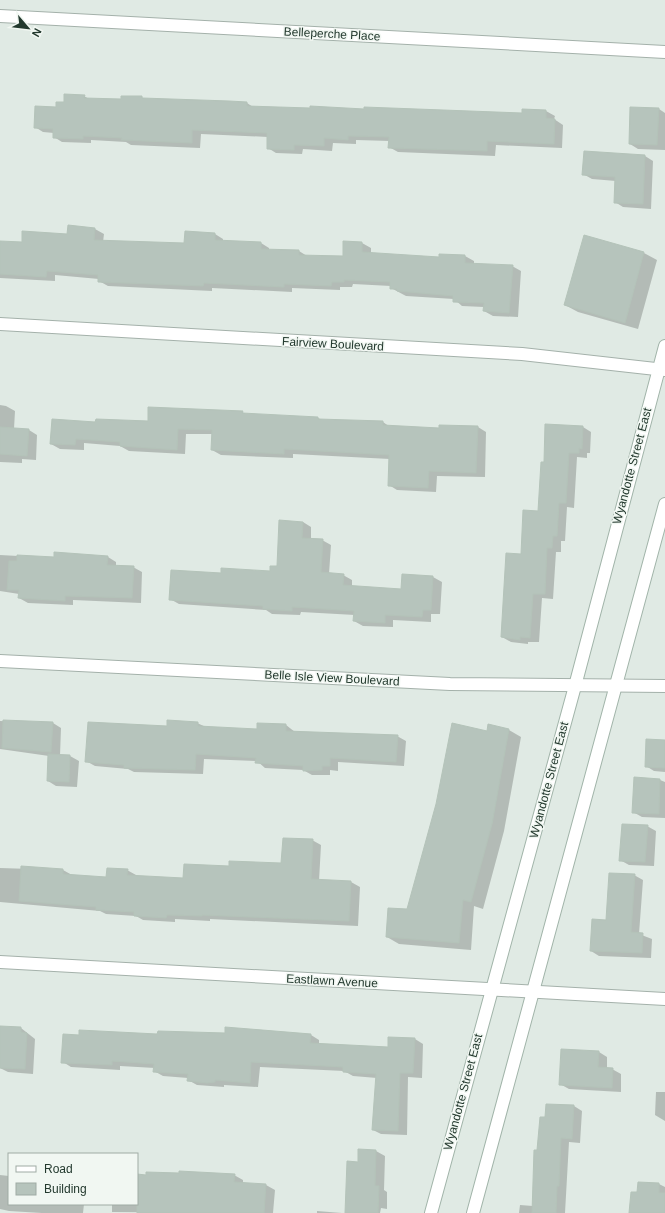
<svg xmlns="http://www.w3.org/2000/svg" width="665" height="1213" font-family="Helvetica,sans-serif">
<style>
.shadow{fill:#0003}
.building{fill:#b6c4bc;stroke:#b4c3b9}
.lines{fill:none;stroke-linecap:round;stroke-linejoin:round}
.minor-casing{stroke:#a4b1aa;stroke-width:14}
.secondary-casing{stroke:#a1b4a9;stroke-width:14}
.minor{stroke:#fff;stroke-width:12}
.secondary{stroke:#fff;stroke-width:12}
.labels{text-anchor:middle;stroke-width:3;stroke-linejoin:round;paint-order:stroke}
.street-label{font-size:12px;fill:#23392e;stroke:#f1f7f2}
</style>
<rect width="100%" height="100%" fill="#e0eae4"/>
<path class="shadow" d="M84 96 89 99 122 100 141 97 145 99 247 103 253 107 523 114V110L546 111 555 116 554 119 563 125 562 148 496 145 495 156 398 152 389 147 390 141 356 140V144L333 143 332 151 303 149 302 154 276 153 268 148V137L201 134 200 148 131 145 126 142 91 140V143L62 142 54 137V133L43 132 35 127 57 108Z
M659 109 665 113V150L638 149 630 144Z
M645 156 653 161 651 209 623 207 615 202 616 181 592 179 583 174Z
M95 229 104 234 103 242 185 244 215 234 223 239V242L261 243 269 248V250L299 251 307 256 344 257V243H362L371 248V254L440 258V255L465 256 474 261V264L512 266 521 271 518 317 493 316 484 311V307L462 306 454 299 406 296 391 288V286L353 284 352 287H340V290L292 288V292L212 288V291L108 286 99 281V279L55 275V281L0 278V242L23 243Z
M585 236 644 253 657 260 638 329 578 312 565 305Z
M0 405 6 406 15 411 14 429 29 430 37 435 36 460 22 459V463L0 462Z
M242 412 246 414 318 418 322 420 383 422 390 427 440 429 478 427 486 432 485 477 437 476 436 492 397 490 389 485 390 459 293 454V458L221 455 212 450 213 434H186L185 454 129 451 120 446 84 443V450L60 449 51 444 96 423 148 422Z
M583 427 591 432 590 453H587V458L577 457 574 508 567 507 565 541H561V552H556L553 599 542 598 539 642H528V644L511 642 502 637 522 555 539 512 545 463Z
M303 522 311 527V540H322L331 545 329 574 343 575 352 580V587L402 590 403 575 433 577 442 582 440 614H431V622L393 620V627L363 626 354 621 355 615 301 612 300 615 272 614 266 610 179 604 170 599 222 574 271 572 277 567Z
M0 555 55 558 108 557 116 562V567H133L142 572 141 603 73 600V605L28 603 19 598V594L0 591Z
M0 721 53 723 61 728 60 756H70L79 761 77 787 56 786 48 781 49 756 0 749Z
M197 723 206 727 258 730V724L286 725 295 732 397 736 406 741 404 766 338 762V771L330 770V775H312L303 770 265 768 257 761 204 759 203 774 134 772 128 769 95 766 86 761 168 727Z
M489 726 509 730 521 737 504 831 483 909 474 906 471 950 399 944 387 937 408 910 488 732Z
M665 741V772L654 771 646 766Z
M635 778 660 780 665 782V818L642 817 633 812Z
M647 826 656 831 654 866 629 865 620 860Z
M312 840 321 845 319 881 351 882 360 887 358 926 210 919V921L175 919V922L143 920 136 916 106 914 100 911 0 902V868L63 870 72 875 107 878 127 870 136 875V877L184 879 230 867 282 864Z
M634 875 643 880 639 934 652 939 651 958 599 956 591 951Z
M0 1027 21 1028 35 1039 33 1074 8 1072 0 1068Z
M158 1035H311L319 1040V1045L389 1048 415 1039 423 1044 422 1078 408 1077 407 1135 381 1134 373 1130 377 1078 353 1076 344 1071 260 1067 258 1087 224 1085V1087L197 1085 188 1080V1078L163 1076 154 1071 155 1068 120 1066V1070L71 1067 63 1062Z
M599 1052 607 1057V1069H612L621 1074V1092L569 1089 560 1084Z
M656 1092H665V1121L655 1115Z
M574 1106 582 1111 580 1143 569 1142 565 1213H519L520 1205 533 1206 538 1151 546 1118Z
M359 1150 376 1151 385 1156 384 1190 387 1192V1209L381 1208 380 1213H346L359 1163Z
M0 1175 9 1176V1204H84L83 1213H42L9 1211 0 1209Z
M137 1175H234L243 1180V1183L266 1185 275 1190 273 1213 112 1212V1204H137Z
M639 1183 659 1184 665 1187V1213H630L638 1193Z
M317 1211 342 1213H317Z"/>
<path class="building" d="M64 94 85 95 84 98 121 99V96H142V98L229 101 247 102V106L310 108V106L364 109V107L522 113V109L546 110V118L555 119 554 144 487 141V151L388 148 389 137 348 136V140L324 138V146L294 145V150L267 149V133L192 130V143L121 140 122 138 83 136V139L53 138V129L34 128 35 106 56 107V102H64Z
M630 107 659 108 657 145 629 144Z
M584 151 645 155 643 204 614 203 615 177 582 175Z
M68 225 95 228 94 240 184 243 185 231 215 233V240L261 242V249L299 250V255L343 256V241L362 242V252L439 257V254L465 255V263L513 265 509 313 483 311 484 303 453 302V296L397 291V289H390V282L344 280V282H332L331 286 284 284V287L204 283 203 286 98 282V275L47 271 46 277 0 274V241L22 242V231L67 234Z
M584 235 644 252 625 323 564 305Z
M148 407 243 411 242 413 318 417V419L383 421V425L439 428V425L478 426 476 473 429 471 428 488 388 486 389 455 284 449V454L211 450 212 430 178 429 177 450 120 446V442L76 439 75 445 50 444 52 419 95 422 96 419 148 421Z
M545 424 583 426 582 449 579 448V453H569L566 503H559L557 536H553L552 548H547L545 594H533L530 638 520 637V640L501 637 506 553 521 554 523 510 538 511 541 462H544Z
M0 427 29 429 27 456 0 454Z
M279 520 303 522 302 538 323 539 321 572 344 574 343 585 401 589 402 574 433 576 431 610H423L422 617 385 615V623L353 621 354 611 292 607V611L263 609V606L169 600 171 570 221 573V568L270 571V566H277Z
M54 552 108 556 107 565 134 566 132 598 65 596V601L18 598 19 590H7L9 561H17V555L54 557Z
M3 720 53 722 51 752 2 748Z
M167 720 198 722V726L257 729V723L286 724V731L398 735 396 762 330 758V766H322V770L303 771V766L255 763 256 758 196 754 195 770 124 768V765L85 762 88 722 167 726Z
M452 723 487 731 488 724 509 729 492 824 471 902 463 900 459 943 386 937 388 908 407 909 436 804Z
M646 739 665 740V768L645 767Z
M48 754 70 755 69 782 47 781Z
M634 777 660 779 659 814 632 813Z
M622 824 648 825 645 862 619 861Z
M283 838 313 839 311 879 351 881 349 921 202 915V916L167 915 166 918 134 916V912L96 910V907L19 901 21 866 63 869V874L106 877 107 868 128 869 127 875 183 878 184 864 229 866V861L281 863Z
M609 873 635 874 631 932 643 933 642 953 590 951 592 919 606 920Z
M0 1026 21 1027V1032L27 1033 25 1069 0 1068Z
M225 1027 311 1034 310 1043 388 1047V1037L415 1038 413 1073H400L398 1131 372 1130 376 1074 343 1072V1067L251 1062 250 1083 215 1080V1082L207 1083 187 1081 188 1074 153 1072 154 1064 112 1061V1065L61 1063 63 1034 79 1035V1030L157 1034 158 1031 225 1033Z
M561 1049 599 1051 598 1067 613 1068 612 1088 559 1085Z
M546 1104 574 1105 572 1139 561 1138 559 1186H557L556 1213H532L534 1150H537L540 1117H545Z
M358 1149 376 1150 375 1186H379L378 1213H345L347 1161 358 1162Z
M179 1171 235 1174 234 1182 266 1184 264 1213H137V1174L146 1175V1172L179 1173Z
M638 1182 659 1183V1193H665V1213H629L631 1192H637Z"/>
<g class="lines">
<g class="minor-casing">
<path id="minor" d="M0 16 665 52
M0 324 522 354 665 370
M0 661 450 684 665 686
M0 962 665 999"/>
</g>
<g class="secondary-casing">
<path id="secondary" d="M431 1213 575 686 665 346
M473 1213 665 504"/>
</g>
<use href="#minor" class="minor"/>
<use href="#secondary" class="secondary"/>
</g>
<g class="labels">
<g class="street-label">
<text transform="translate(332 34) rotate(3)" y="4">Belleperche Place</text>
<text transform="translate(333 344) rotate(3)" y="4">Fairview Boulevard</text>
<text transform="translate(632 466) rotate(-75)" y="4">Wyandotte Street East</text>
<text transform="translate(332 678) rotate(3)" y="4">Belle Isle View Boulevard</text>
<text transform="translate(549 780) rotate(-75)" y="4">Wyandotte Street East</text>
<text transform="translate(332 981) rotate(3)" y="4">Eastlawn Avenue</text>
<text transform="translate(463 1092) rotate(-75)" y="4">Wyandotte Street East</text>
</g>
</g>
<rect x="8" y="1153" width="130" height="52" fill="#f1f7f2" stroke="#9faba4"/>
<rect x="16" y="1166" width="20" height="6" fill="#ffffff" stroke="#9faba4"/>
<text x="44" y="1173" font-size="12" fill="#23392e">Road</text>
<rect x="16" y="1183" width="20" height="12" fill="#b6c4bc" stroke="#9faba4"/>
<text x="44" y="1193" font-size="12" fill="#23392e">Building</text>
<g transform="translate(28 28) rotate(118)" stroke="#f1f7f2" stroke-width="3" paint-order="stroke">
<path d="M0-3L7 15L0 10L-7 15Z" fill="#23392e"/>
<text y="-6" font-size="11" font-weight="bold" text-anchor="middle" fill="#23392e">N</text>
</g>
</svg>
